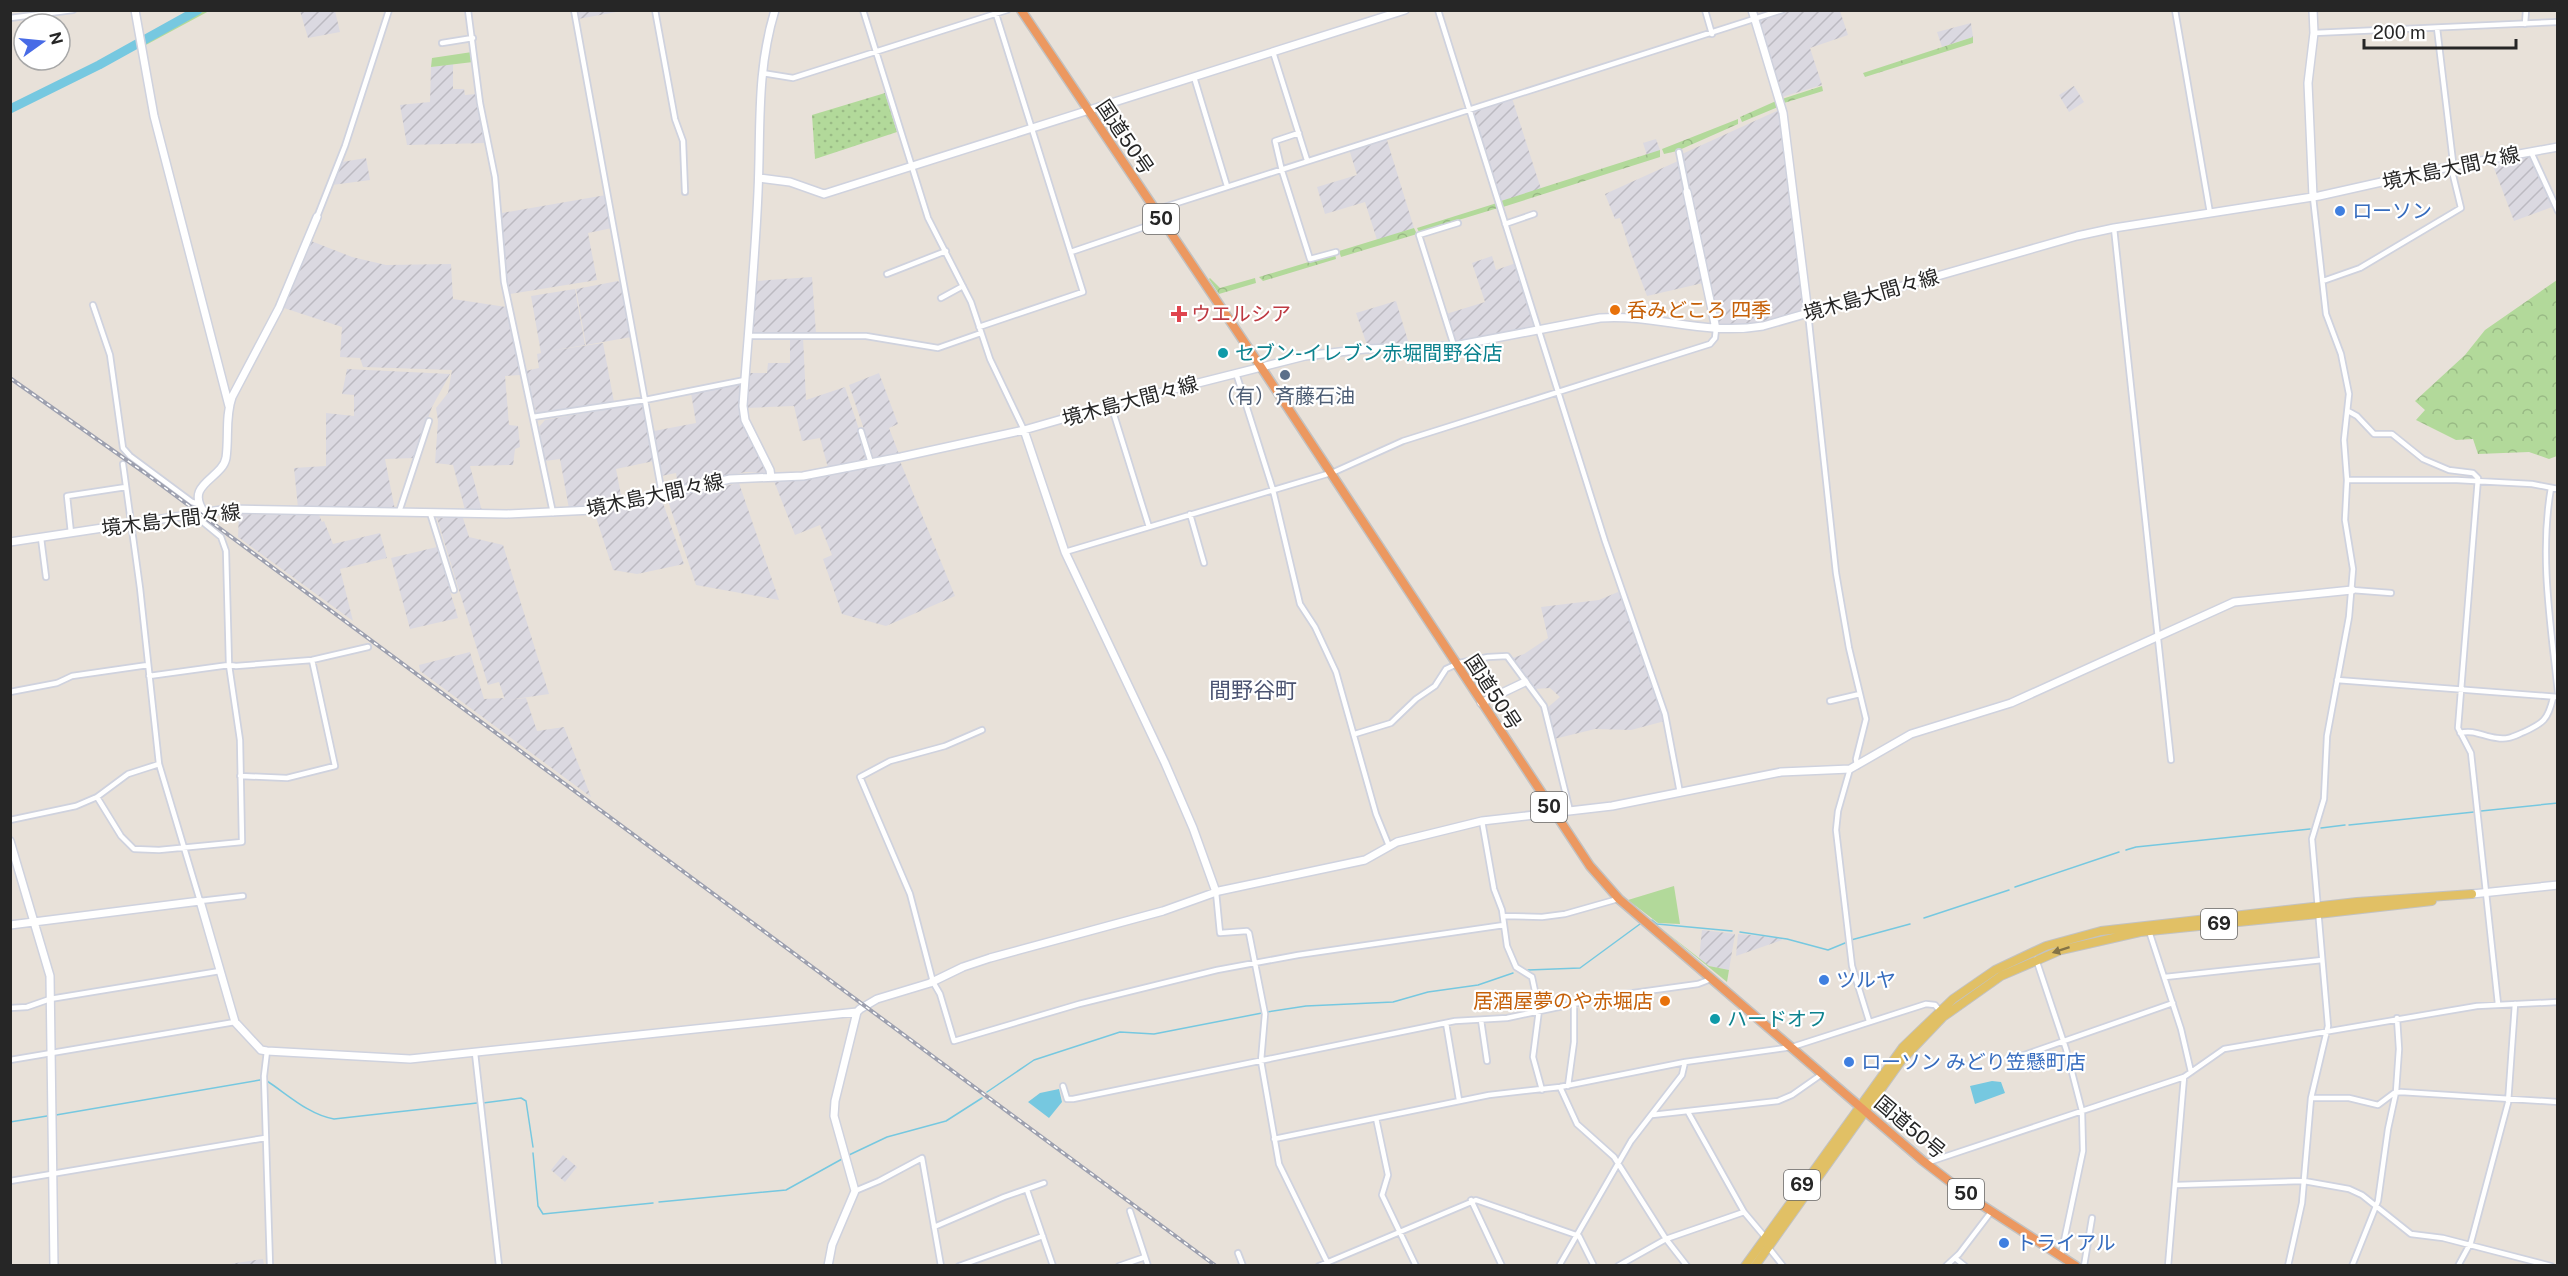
<svg xmlns="http://www.w3.org/2000/svg" width="2568" height="1276" font-family="'Public Sans','Noto Sans JP',sans-serif">
<style>
.industrial{fill:url(#industrial-furrows)}
.grass{fill:#b2d99a}
.forest{fill:url(#forest-crowns)}
.park{fill:url(#park-dots)}
.water{fill:#76c8e0}
.lines{fill:none;stroke-linecap:round;stroke-linejoin:round}
.stream{stroke:#76c8e0;stroke-width:1.5}
.river{stroke:#76c8e0;stroke-width:9}
.street-casing{stroke:#cfd2de;stroke-width:8}
.secondary-casing{stroke:#cfd2de;stroke-width:10}
.primary-casing{stroke:#c2c2c2;stroke-width:10}
.highway-casing{stroke:#c2c2c2;stroke-width:11}
.street{stroke:#fff;stroke-width:4.5}
.secondary{stroke:#fff;stroke-width:7}
.primary{stroke:#e1c065;stroke-width:8}
.highway{stroke:#ec9860;stroke-width:8}
.rail-casing{stroke:#9da0af;stroke-width:4}
.rail{stroke:#fff;stroke-width:1.5;stroke-dasharray:4.5;stroke-linecap:butt}
.oneway{fill:#847346}
.shop-dot{fill:#3f7fe0;stroke:#fff;stroke-width:2}
.food-dot{fill:#e8710a;stroke:#fff;stroke-width:2}
.health-dot{fill:#e0444e;stroke:#fff;stroke-width:2}
.culture-dot{fill:#0f9aa8;stroke:#fff;stroke-width:2}
.service-dot{fill:#5c6f8a;stroke:#fff;stroke-width:2}
.labels{text-anchor:middle;stroke-width:4.5;stroke-linejoin:round;paint-order:stroke}
.shield{fill:#fff;stroke:#676767;stroke-width:1.5}
.shield-label{font-size:18px;font-weight:bold;fill:#262626}
.street-label{font-size:20px;fill:#262626;stroke:#fff}
.shop-label{font-size:20px;fill:#366cbe;stroke:#fff;text-anchor:start}
.food-label{font-size:20px;fill:#c56008;stroke:#fff;text-anchor:start}
.health-label{font-size:20px;fill:#be3a42;stroke:#fff;text-anchor:start}
.culture-label{font-size:20px;fill:#0d838f;stroke:#fff;text-anchor:start}
.service-label{font-size:20px;fill:#4e5e75;stroke:#fff}
.quarter-label{font-size:22px;fill:#4c5472;stroke:#fff}
</style>
<defs>
<pattern id="industrial-furrows" width="10" height="10" patternUnits="userSpaceOnUse" patternTransform="scale(1.5)"><rect width="10" height="10" fill="#dbd9e1"/><path d="M-1 1l2-2M0 10L10 0M9 11l2-2" fill="none" stroke="#bcbac1"/></pattern>
<pattern id="forest-crowns" width="20" height="18" patternUnits="userSpaceOnUse" patternTransform="scale(1.5)"><rect width="20" height="18" fill="#b2d99a"/><path d="M2 6a3 3 0 1 1 6 0M12 15a3 3 0 1 1 6 0" fill="none" stroke="#99ba85"/></pattern>
<pattern id="park-dots" width="8" height="8" patternUnits="userSpaceOnUse" patternTransform="scale(1.5)"><rect width="8" height="8" fill="#b2d99a"/><path d="M2 2h.1M6 6h.1" fill="none" stroke="#99ba85" stroke-width="1.8" stroke-linecap="round"/></pattern>
</defs>
<rect width="100%" height="100%" fill="#e8e1d9"/>
<path class="industrial" d="M577 10H622V11L578 19Z
M300 11H335L340 32 308 38Z
M1790 11H1840L1848 35 1810 48 1822 85 1782 97 1758 21Z
M1971 23 1973 37 1942 47 1937 32Z
M453 64V89H464L465 95 476 94 485 143 407 145 400 105 430 102 431 67Z
M2074 86 2084 102 2069 112 2059 95Z
M1512 98 1541 189 1501 201 1473 111Z
M1781 109 1805 312 1751 325 1720 326 1682 154Z
M1386 137 1414 228 1377 240 1365 202 1325 214 1317 187 1357 175 1349 149Z
M1656 139 1660 150 1647 155 1643 143Z
M2528 155 2532 157 2552 207 2514 221 2494 168 2497 166 2495 161Z
M366 158 370 180 332 185 342 162Z
M1678 161 1703 283 1647 296 1632 256 1620 218 1615 219 1605 194Z
M606 195 612 228 588 233 597 280 510 294 505 268 502 213Z
M311 241 352 257 386 265 451 264 453 299 506 307 520 375 505 376 509 425 518 426 520 447 515 449 513 465 470 466 482 511 465 510 453 465 435 463 438 421 436 408 448 393 452 370 363 367 360 358 340 357 342 327 284 308Z
M1492 256 1496 270 1516 263 1535 325 1534 327 1486 338 1455 342 1446 314 1485 302 1472 263Z
M812 277 816 334 751 333 756 281Z
M618 281 623 287 631 337 586 345 576 289Z
M575 289 585 345 549 351 603 343 614 402 537 415 525 371 539 368 537 354 541 353 531 296Z
M1396 301 1409 344 1367 345 1356 313Z
M790 337H803L806 400 845 387 869 460 828 468 820 438 802 441 794 406 746 408 748 373H767L768 363H790Z
M347 369 450 374 432 407 414 458 385 459 395 510 298 508 294 468 326 466V413L354 416V395L342 394Z
M879 373 898 424 889 428 899 454 874 459 849 385Z
M741 384 740 413 767 471 766 473 745 472 678 488 676 473 661 476 654 431 696 423 691 393Z
M643 403 654 461 616 469 622 501 569 509 560 459 545 461 539 427 545 420Z
M900 461 955 596 886 626 842 614 823 559 832 555 820 525 795 535 774 481 819 476Z
M739 483 779 600 696 585 667 498Z
M662 500 684 564 637 574 613 570 595 514Z
M239 514 319 515 322 522 324 521 333 544 380 533 387 558 340 569 353 621 238 537Z
M437 518H463L469 537 503 545 549 694 508 700 526 698 537 731 564 727 591 797 420 671 419 665 470 652 484 699 503 698 505 700 499 682 488 685Z
M437 547 458 618 410 629 391 558Z
M1618 592 1622 596 1665 721 1631 730 1595 729 1554 739 1547 708 1560 697 1550 688 1534 689 1510 659 1524 654 1548 638 1541 607 1599 600Z
M1702 930 1735 934 1729 970 1709 966 1699 959Z
M1738 934 1782 938V940L1736 956Z
M563 1155 577 1167 565 1182 551 1170Z
M263 1259 264 1265H223Z"/>
<path class="grass" d="M204 11H209L144 46 143 45Z
M472 52 473 62 431 67 432 58Z
M1674 886 1680 924 1658 923 1628 900Z
M1657 925 1709 966 1729 970 1727 982Z"/>
<path class="forest" d="M1973 37V43L1865 77 1863 73Z
M1822 86 1823 91 1784 103 1782 99Z
M1776 101 1778 107 1742 122 1740 117Z
M1738 119V124L1677 151 1664 154 1662 149Z
M1660 150V157L1503 207 1501 201Z
M1497 203 1498 208 1419 232 1417 228Z
M1414 228 1417 234 1341 257 1339 251Z
M1335 254 1336 259 1263 281 1259 277Z
M1210 278 1220 288 1255 278 1256 283 1219 294 1209 279Z
M2557 280V456L2549 459 2529 452 2478 454 2473 439 2456 440 2416 420 2425 410 2415 401 2465 355 2485 330Z"/>
<path class="park" d="M885 93 897 132 815 159 812 115Z"/>
<path class="water" d="M1992 1081 2001 1082 2005 1093 1975 1104 1970 1086Z
M1059 1089 1062 1102 1049 1118 1028 1102 1040 1093Z"/>
<g class="lines">
<path class="stream" d="M2481 811 2558 803
M2349 825 2474 812
M2321 828 2345 825
M2126 850 2136 847 2310 829
M2015 887 2119 852
M1924 918 2009 890
M1652 920 1657 924 1732 931
M1740 932 1787 939 1828 950 1845 943
M1851 940 1910 924
M1528 970 1580 968 1640 924
M1267 1012 1306 1006 1393 1002 1428 992 1478 985 1513 973
M267 1081C287 1094 309 1115 334 1119L477 1103
M987 1092 1034 1060 1120 1032 1154 1034 1262 1013
M483 1103 521 1098 526 1101 533 1147
M56 1115 260 1080
M10 1122 47 1116
M533 1153 538 1206 543 1214 653 1203
M849 1155 887 1137 946 1121 982 1098
M659 1202 786 1190 842 1159"/>
<path class="river" d="M10 109 99 65 198 10"/>
<g class="street-casing">
<path id="street" d="M468 10 480 103 495 177 504 282 553 513
M574 10 662 494
M655 10 675 119 683 141 685 192
M863 10 928 218 971 302 990 359 1024 430
M1438 10 1605 541 1665 714 1680 793
M1705 10 1712 34
M2175 10 2210 213
M10 18 73 10
M2525 24 2526 10
M2314 33 2558 22
M442 43 473 38
M1273 52 1307 160
M762 73 793 78 1007 10
M1194 77 1227 186
M1299 133 1275 141 1282 171 1310 259 1336 252
M1679 152 1687 192
M2531 152 2558 211
M1155 210 1782 10
M317 217 345 146 389 10
M1505 224 1534 214
M2114 228 2171 760
M1071 252 1162 221
M887 274 946 251
M2323 281 2360 268 2461 208 2452 171 2453 162 2437 28
M941 298 963 286
M93 305 110 355 123 448 130 456 192 502 199 504
M1808 313 1836 573 1849 648 1866 719 1856 759 1857 766
M979 327 1083 292 996 14
M748 336H866L938 348 981 333
M1454 346 1419 235 1458 223
M1236 373 1273 490 1300 604 1315 627 1336 672 1376 814 1389 846
M1111 405 1149 527
M2348 411 2357 416 2374 434H2392L2423 459 2449 470 2473 473 2478 478 2458 728 2471 753 2498 1004
M533 417 645 400 745 380
M861 431 871 463
M123 464 140 588 159 764 200 901 243 896
M2347 480H2457L2532 484 2558 489
M2551 488C2539 556 2551 626 2558 693
M399 512 429 421
M430 513 454 590
M1190 514 1204 563
M71 533 67 496 126 487
M41 538 46 577
M1065 552 1334 472 1403 441 1710 344 1715 338 1716 329
M2352 590 2391 593
M149 676 229 665 236 666 312 660 368 647
M2337 680 2558 697
M10 692 57 683 72 676 148 665
M1830 701 1860 694
M982 730 945 746 890 761 860 777 910 894 933 982 940 994 954 1041 1079 1004 1217 970 1298 955 1504 925
M2460 733C2474 729 2484 737 2497 738 2508 740 2514 736 2524 732 2543 723 2548 720 2553 698
M1355 734 1391 723 1416 699 1435 686 1446 669 1459 663 1488 657 1507 656 1544 706 1570 811
M1850 769 1838 811 1836 830 1852 966 1869 1021
M240 776 287 778 335 766 312 660
M97 797 121 836 134 849 159 850 242 842 240 740 229 665 226 551 221 537 193 514
M10 820 76 806 97 797 128 774 159 764
M1482 821 1494 889 1502 910 1507 946 1516 967 1532 977 1539 1010 1533 1057 1542 1090
M1216 892 1220 933 1247 931 1249 933 1265 1014 1261 1061 1279 1164 1329 1266
M1503 916 1542 917 1565 914 1618 899
M2149 931 2181 1029 2191 1072
M2036 959 2066 1049 2082 1111 2083 1151 2061 1255
M2165 977 2322 960
M10 1008 27 1007 50 999 220 971
M1481 1020 1487 1061
M1446 1023 1459 1100
M267 1051 264 1076 270 1266
M475 1053 499 1266
M2024 1055 2173 1003
M10 1060 235 1022
M1063 1086 1067 1099H1073L1455 1021 1507 1018 1611 996 1698 984 1711 979
M1568 1086 1574 1042V1005
M1560 1087 1577 1124 1614 1157 1666 1239 1687 1266
M2311 1098H2349L2378 1105 2394 1093 2401 1092 2558 1102
M1688 1112 1744 1212 1765 1237
M1652 1115 1778 1101 1792 1095 1822 1074
M1376 1118 1388 1175 1382 1195 1416 1266
M1274 1139 1489 1095 1560 1087 1685 1062 1792 1047 1926 1004 1935 1005 1940 1011
M1926 1163 2184 1077 2224 1049 2477 1006 2558 1002
M10 1181 265 1138
M2176 1185 2304 1181 2349 1189 2362 1195 2411 1234 2443 1238 2551 1266
M1027 1190 1053 1266
M855 1191 879 1181 922 1158 941 1266
M1471 1200 1502 1266
M1130 1211 1148 1266
M934 1227 1004 1197 1044 1183
M1768 1247 1783 1266
M1238 1253 1243 1266
M1955 1258 1965 1266
M959 1266 1043 1236
M1119 1266 1145 1257
M1319 1266 1476 1200 1579 1236 1594 1266
M1559 1266 1631 1141 1682 1075 1685 1062
M1618 1266 1666 1239 1744 1212
M1946 1266 1959 1254 1991 1212
M2084 1266 2092 1218
M2168 1266 2184 1077
M2288 1266 2302 1203 2311 1098 2328 1026 2312 839 2324 799 2327 736 2349 617 2353 569 2345 520 2347 480 2344 440 2349 394 2341 354 2326 314 2313 197
M2352 1266 2378 1201 2388 1129 2396 1092 2399 1049 2397 1018
M2458 1266 2471 1242 2508 1103 2515 1004"/>
</g>
<g class="secondary-casing">
<path id="secondary" d="M135 10 154 116 229 406
M1752 10 1783 113 1808 313
M2313 10 2314 33 2308 83 2313 197
M759 178 790 182 824 194 1405 10
M1687 192 1716 329
M1024 430 1065 552 1165 763 1193 828 1216 892
M771 477 770 470 745 420 743 406C748 334 755 263 758 192 761 129 756 72 775 10
M204 512C184 484 222 479 226 458 229 437 225 417 232 397L279 308 317 217
M10 542 228 509 507 514 593 510 730 479 803 476 901 457 1024 430 1111 405 1305 356 1365 349 1454 346 1600 318C1657 314 1703 336 1763 326L2077 236 2114 228 2319 196 2453 166 2558 147
M1481 703 1525 682
M10 841 50 976 54 1266
M2472 894 2558 885
M10 925 200 901 235 1022 261 1050 267 1051 410 1059 857 1012
M828 1266 832 1245 855 1191 834 1116 835 1101 857 1012 860 1009 877 999 930 983 963 967 990 958 1163 911 1219 891 1365 860 1397 842 1482 821 1612 806 1781 772 1850 769 1911 734 2011 703 2234 602 2352 590"/>
</g>
<g class="primary-casing">
<path id="primary" d="M1745 1266 1903 1047 1953 999 1995 970 2046 946 2101 931 2357 902 2472 894
M1755 1266 1901 1061 1943 1017 2001 976 2061 950 2140 932 2318 914 2432 901"/>
</g>
<g class="highway-casing">
<path id="highway" d="M1021 10 1257 361 1590 866 1619 899 1923 1161 1971 1198 2076 1266"/>
</g>
<use href="#street" class="street"/>
<use href="#secondary" class="secondary"/>
<use href="#primary" class="primary"/>
<use href="#highway" class="highway"/>
<g class="rail-casing">
<path id="rail" d="M10 378 145 473 1216 1266"/>
</g>
<use href="#rail" class="rail"/>
</g>
<defs><path id="oneway-solid" d="M-6-.8H1V-3.2L6.5 0L1 3.2V.8H-6Z" transform="scale(1.5)"/></defs>
<use class="oneway" href="#oneway-solid" transform="translate(2061 950) rotate(162)"/>
<g class="shop-dot">
<circle cx="2340" cy="211" r="6"/>
<circle cx="1824" cy="980" r="6"/>
<circle cx="1849" cy="1062" r="6"/>
<circle cx="2004" cy="1243" r="6"/>
</g>
<g class="food-dot">
<circle cx="1615" cy="310" r="6"/>
<circle cx="1665" cy="1001" r="6"/>
</g>
<path class="health-dot" d="M1176 305h6v6h6v6h-6v6h-6v-6h-6v-6h6z"/>
<g class="culture-dot">
<circle cx="1223" cy="353" r="6"/>
<circle cx="1715" cy="1019" r="6"/>
</g>
<circle class="service-dot" cx="1285" cy="375" r="6"/>
<g class="labels">
<g class="shield">
<rect x="1143" y="204" width="36" height="30" rx="4.5"/>
<rect x="1531" y="792" width="36" height="30" rx="4.5"/>
<rect x="2201" y="909" width="36" height="30" rx="4.5"/>
<rect x="1784" y="1170" width="36" height="30" rx="4.5"/>
<rect x="1948" y="1179" width="36" height="30" rx="4.5"/>
</g>
<g class="shield-label">
<text x="1161" y="225">50</text>
<text x="1549" y="813">50</text>
<text x="2219" y="930">69</text>
<text x="1802" y="1191">69</text>
<text x="1966" y="1200">50</text>
</g>
<g class="street-label">
<text transform="translate(1125 137) rotate(56)" y="7">国道50号</text>
<text transform="translate(2451 168) rotate(-12)" y="7">境木島大間々線</text>
<text transform="translate(1871 295) rotate(-16)" y="7">境木島大間々線</text>
<text transform="translate(1130 401) rotate(-15)" y="7">境木島大間々線</text>
<text transform="translate(655 495) rotate(-12)" y="7">境木島大間々線</text>
<text transform="translate(171 520) rotate(-7)" y="7">境木島大間々線</text>
<text transform="translate(1493 692) rotate(57)" y="7">国道50号</text>
<text transform="translate(1910 1127) rotate(40)" y="7">国道50号</text>
</g>
<g class="shop-label">
<text x="2352" y="218">ローソン</text>
<text x="1836" y="987">ツルヤ</text>
<text x="1861" y="1069">ローソン みどり笠懸町店</text>
<text x="2016" y="1250">トライアル</text>
</g>
<g class="food-label">
<text x="1627" y="317">呑みどころ 四季</text>
<text x="1653" y="1008" text-anchor="end">居酒屋夢のや赤堀店</text>
</g>
<g class="health-label">
<text x="1191" y="321">ウエルシア</text>
</g>
<g class="culture-label">
<text x="1235" y="360">セブン-イレブン赤堀間野谷店</text>
<text x="1727" y="1026">ハードオフ</text>
</g>
<g class="service-label">
<text x="1285" y="403">（有）斉藤石油</text>
</g>
<g class="quarter-label">
<text x="1253" y="698">間野谷町</text>
</g>
</g>
<rect width="2568" height="1276" fill="none" stroke="#262626" stroke-width="24"/>
<g transform="translate(42 42) rotate(75)"><circle r="28" fill="#ffffff" stroke="#a8a8a8" stroke-width="1.5"/>
<path d="M0-4.5L10 22L0 15L-10 22Z" fill="#486be6"/>
<text y="-9" font-size="16" font-weight="bold" text-anchor="middle" fill="#262626">N</text>
</g>
<path d="M2364 39v9h152v-9" fill="none" stroke="#262626" stroke-width="3"/>
<text x="2373" y="39" font-size="18" fill="#262626" stroke="#ffffff" stroke-width="4.5" paint-order="stroke">200 m</text>
</svg>
